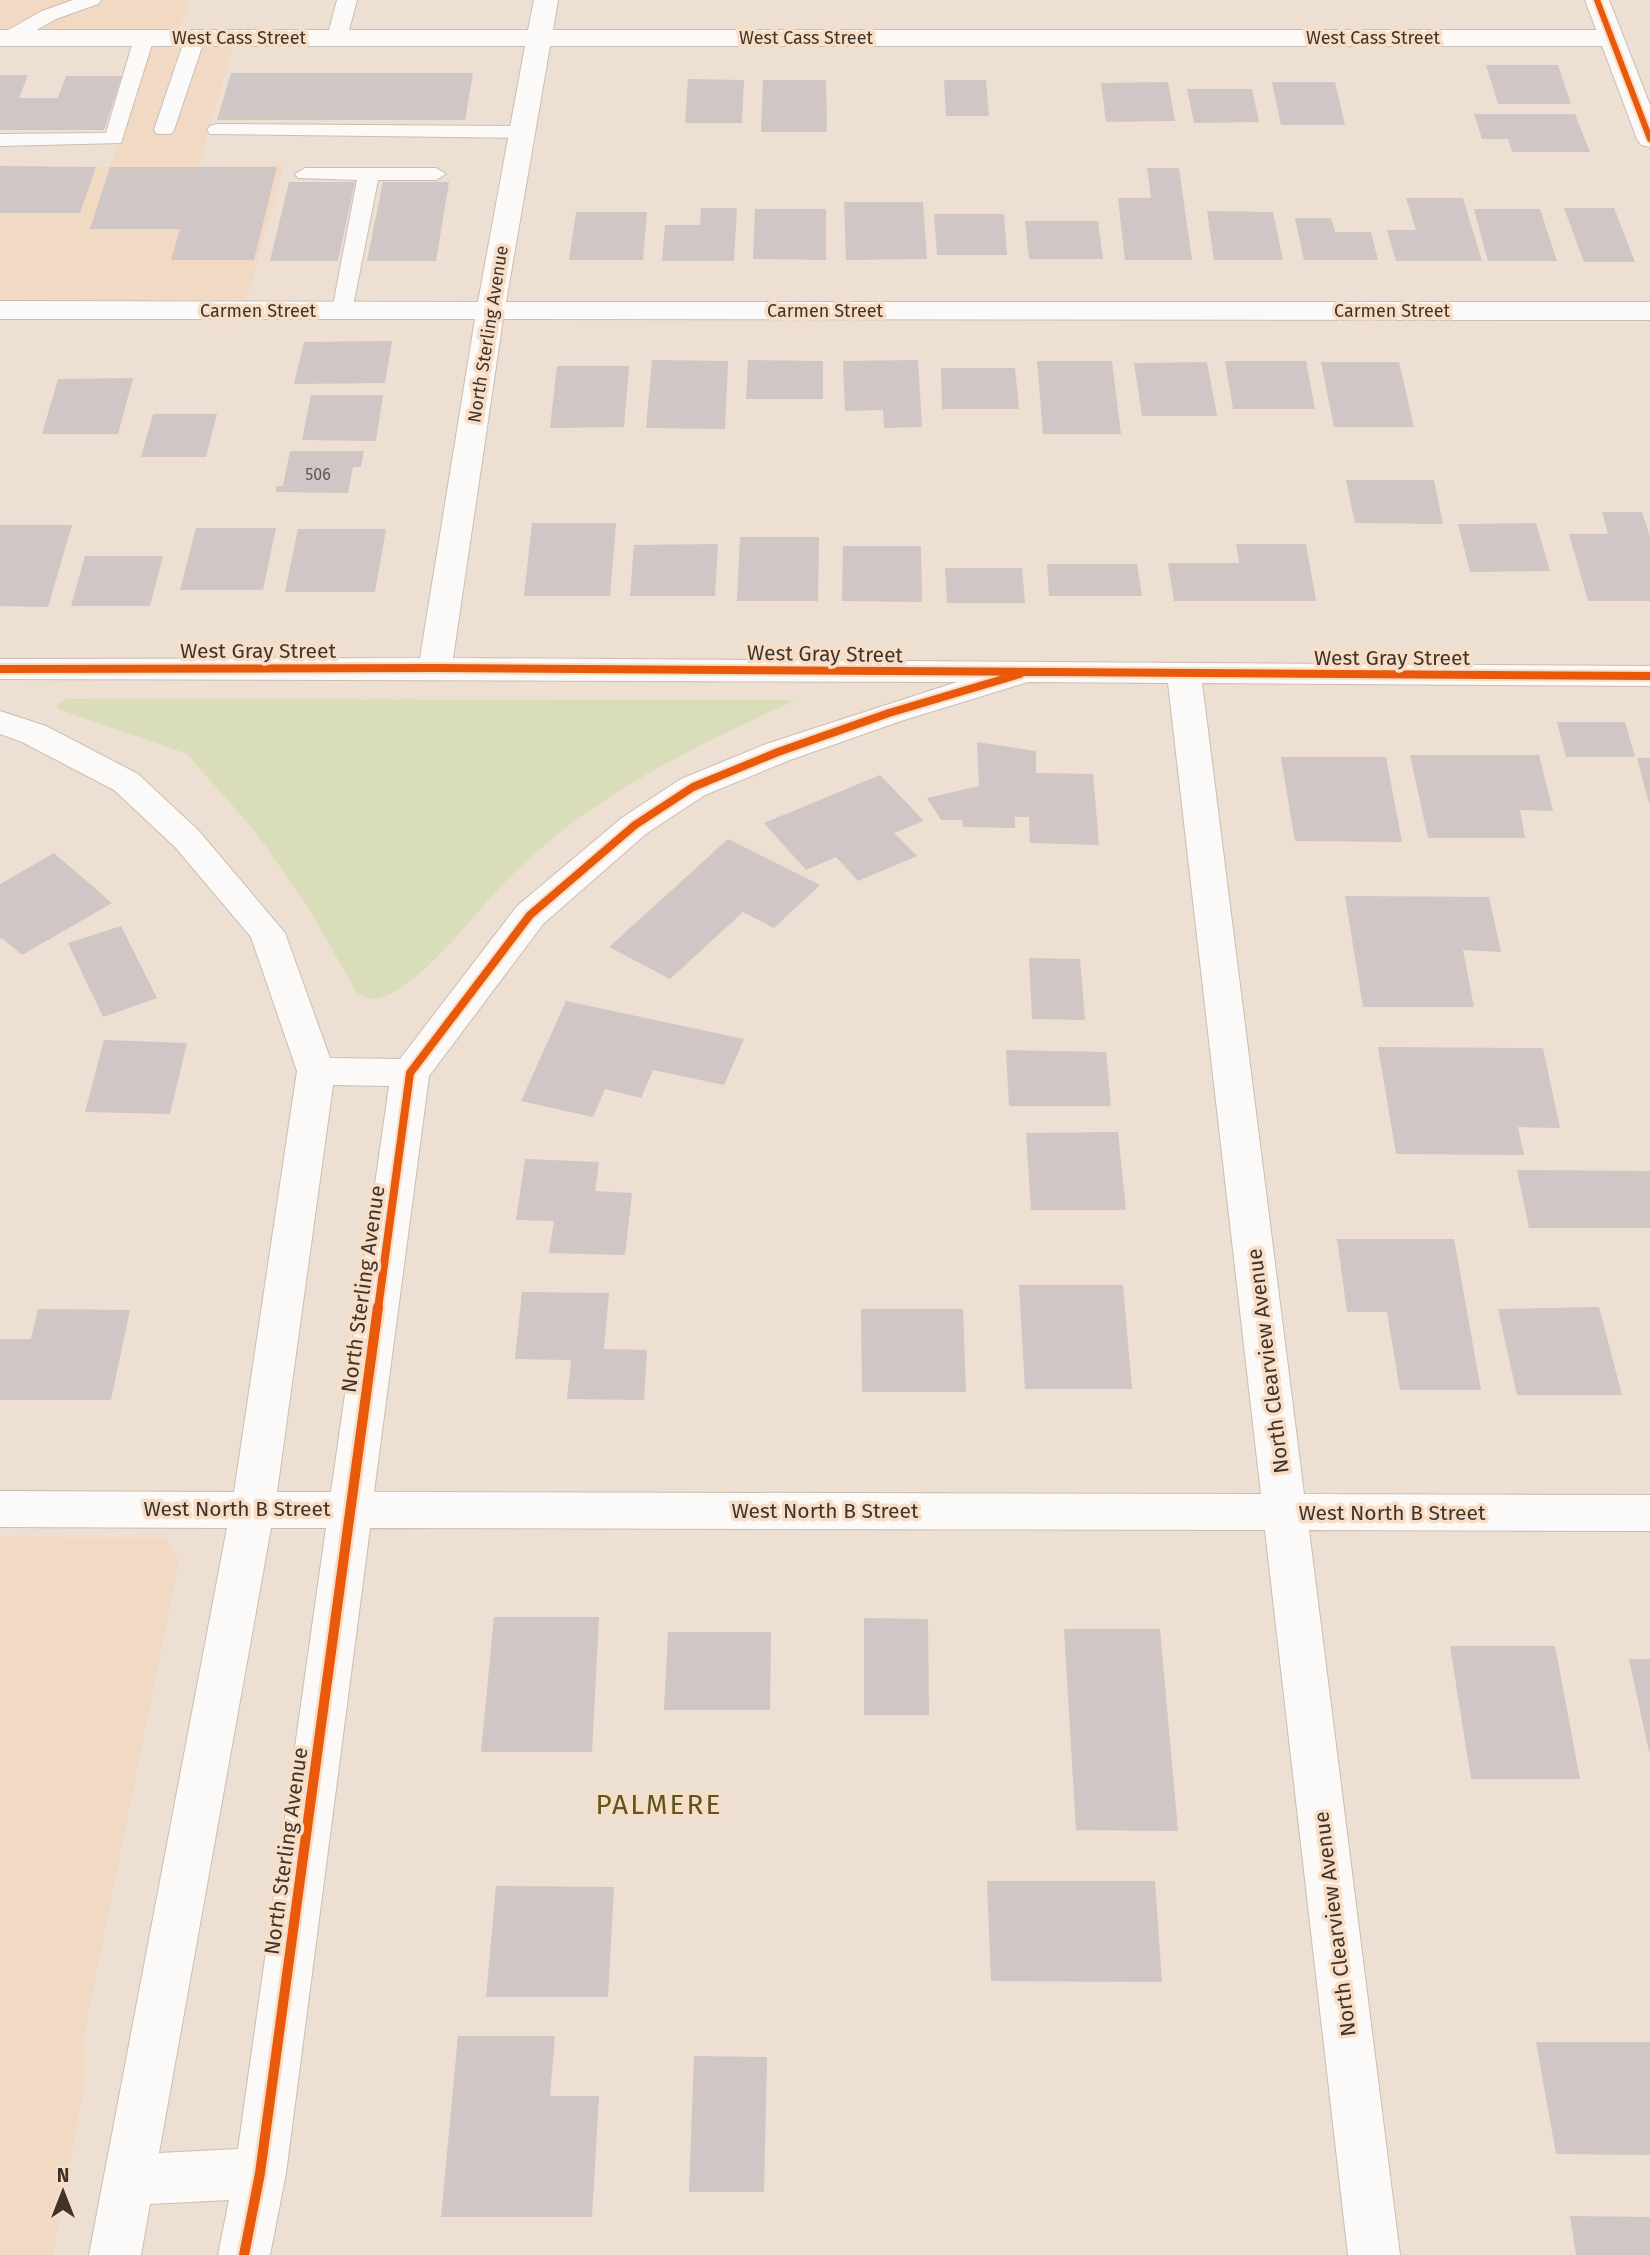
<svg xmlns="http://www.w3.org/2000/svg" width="1650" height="2255" font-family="'Fira Sans',sans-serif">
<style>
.built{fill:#f1d9c4}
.green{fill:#daddba}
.building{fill:#cfc6c5}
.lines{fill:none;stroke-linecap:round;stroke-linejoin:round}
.lane-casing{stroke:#cabeb4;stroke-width:2}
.street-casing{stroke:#cabeb4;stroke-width:2}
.secondary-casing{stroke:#cabeb4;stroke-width:2}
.lane{fill:#fcfaf8;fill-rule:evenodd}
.street{fill:#fcfaf8;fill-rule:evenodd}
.secondary{fill:#fcfaf8;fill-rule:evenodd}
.cycleway-far2-casing{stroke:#f8dec7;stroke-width:10}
.cycleway-far1-casing{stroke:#f8dec7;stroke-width:12}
.cycleway-casing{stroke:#f8dec7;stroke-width:15}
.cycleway-far2{stroke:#e8590c;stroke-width:6}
.cycleway-far1{stroke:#e8590c;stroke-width:8}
.cycleway{stroke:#e8590c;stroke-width:10}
.labels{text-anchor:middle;stroke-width:7;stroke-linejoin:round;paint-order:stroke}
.far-number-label{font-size:16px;fill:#625852}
.far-street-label{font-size:18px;fill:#3e342b;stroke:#f8dec7}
.street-label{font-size:21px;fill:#3e342b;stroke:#f8dec7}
.near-neighbourhood-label{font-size:28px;letter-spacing:2px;fill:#59581d;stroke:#f8dec7}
</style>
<rect width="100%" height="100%" fill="#eddfd2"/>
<path class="built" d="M0 0H190L179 30H0Z
M233 46 198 167 284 165 247 299 0 301V167H110L151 47Z
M0 1537 165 1538 179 1560 84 2034 85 2081 53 2255H0Z"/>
<path class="green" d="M67 699 796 700C690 748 583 800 502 885 476 912 410 1000 372 999 367 998 362 995 357 993L308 907 254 830 187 754 58 709 57 704Z"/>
<path class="building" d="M1486 65H1558L1571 104H1498Z
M231 73H473L465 120H217Z
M0 75H28L19 98H58L66 76H122L104 130H0Z
M688 79 744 80 742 123H685Z
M763 80H826L827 132H761Z
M944 80H986L989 116H946Z
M1168 82 1175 121 1106 122 1101 83Z
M1272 82H1335L1345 125H1281Z
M1187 89H1252L1259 122 1194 123Z
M1474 114H1575L1590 152H1512L1508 139H1482Z
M0 166 96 167 80 213H0Z
M110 167H277L254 260H171L180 229H90Z
M1147 168H1179L1192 260H1125L1118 198H1151Z
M289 182H355L338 261H270Z
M383 182H449L436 261H367Z
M1406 198H1463L1482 261H1396L1387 230H1416Z
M844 202H923L927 259 846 260Z
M701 208H737L734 261H662L665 225H700Z
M1564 208H1614L1635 262H1584Z
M755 209H826V260L753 259Z
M1474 209H1540L1557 261H1488Z
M1207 211 1273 212 1283 260H1214Z
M576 212H647L643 260H569Z
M934 214H1004L1007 255H937Z
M1295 218H1331L1335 232H1371L1378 260H1304Z
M1025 221H1098L1103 259H1029Z
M392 341 385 383 294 384 304 342Z
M652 360 728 361 725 429 646 428Z
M748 360 823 361V399H746Z
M918 360 922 427 884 428 883 410 845 411 843 361Z
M1037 361H1112L1121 434H1043Z
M1225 361H1306L1315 409H1233Z
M1207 362 1217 416H1142L1134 363Z
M1321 362H1399L1414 427H1334Z
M557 366H629L624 427 550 428Z
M941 368H1015L1019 409H942Z
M133 378 118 434H42L58 379Z
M311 395H383L376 441 302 440Z
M153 414H217L206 457H141Z
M290 451H364L361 467H353L348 493 275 492 277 486H283Z
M1346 480H1434L1443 524 1355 523Z
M1602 512H1642L1650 537V601H1588L1569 534H1608Z
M532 523H616L610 596H524Z
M1536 523 1550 571 1470 572 1458 524Z
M0 525H72L48 607 0 606Z
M196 528H276L263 590H180Z
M298 529H386L375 592H285Z
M740 537H819L818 601H737Z
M718 544 715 596H630L634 545Z
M1236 544H1306L1316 601H1174L1168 563H1239Z
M843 546H921L922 602 842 601Z
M85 556H163L150 606H71Z
M1047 564H1137L1142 596H1049Z
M945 568H1022L1025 603H947Z
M1557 722H1625L1635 757H1566Z
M977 742 1036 751V773L1093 774 1099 845 1030 843 1029 817H1015V828L963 827 962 820H941L927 798 979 786Z
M1410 755H1539L1553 811 1520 810 1525 838H1428Z
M1281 757H1386L1402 842 1295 841Z
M1637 758H1650V803H1649Z
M880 775 924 821 894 833 917 856 858 881 836 857 806 870 764 823Z
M728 839 820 885 774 928 743 912 670 979 609 947Z
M54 853 112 903 22 955 2 938 0 940V884Z
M1345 896 1489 897 1501 952 1463 950 1474 1007H1363Z
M121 926 157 998 103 1017 68 943Z
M1029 958 1080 959 1085 1020 1032 1019Z
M566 1001 744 1039 724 1085 653 1070 641 1098 605 1089 593 1117 521 1101Z
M104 1040 187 1043 170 1114 85 1112Z
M1378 1047 1543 1048 1560 1128 1518 1127 1524 1155 1396 1154Z
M1006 1050 1106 1052 1111 1106H1009Z
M1118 1132 1126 1210H1031L1026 1133Z
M525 1159 599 1162 595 1191 632 1193 625 1255 549 1253 554 1221 516 1220Z
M1517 1170 1650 1171V1228H1529Z
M1337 1239H1454L1481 1390H1400L1387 1312H1347Z
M1019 1285H1123L1132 1389H1025Z
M522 1292 609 1293 604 1349 647 1350 644 1400 567 1399 571 1360 515 1359Z
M1599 1307 1622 1395H1517L1498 1309Z
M38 1309 130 1310 111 1400H0V1339H31Z
M861 1309H963L966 1392H862Z
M494 1617H599L592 1752H481Z
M864 1618 928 1619 929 1715H864Z
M1064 1629H1160L1178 1831 1076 1830Z
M668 1632H771L770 1710H664Z
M1450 1646H1555L1580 1779H1471Z
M1629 1659H1650V1752H1649Z
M987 1881H1155L1162 1982 991 1981Z
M496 1886 614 1887 608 1997H486Z
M458 2036H555L550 2096H599L592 2217H441Z
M1536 2042H1650V2155L1556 2154Z
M694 2056 767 2057 764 2192H689Z
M1570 2216 1650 2217V2255H1576Z"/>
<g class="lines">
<g class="lane-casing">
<path id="lane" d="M73 0H101L98 4 56 19 15 42 8 44 0 40 1 34 42 11Z
M337 0H357L347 38 337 44 327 38Z
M144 32 154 38 121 143 0 146V134L106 133 134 38Z
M195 32 205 38 174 130 171 134H157L154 130 185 38Z
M217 124 523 126 533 132 523 138 210 134 207 130 210 126Z
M305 168H436L446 174 436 180H378L351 316H335L332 311 357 180 298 178 295 174Z"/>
</g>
<g class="street-casing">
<path id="street" d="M534 0H558L553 30H1611L1620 33 1624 38 1620 43 1611 46H550L506 302H1650V320L503 319 453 658 1650 666V686L1202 683 1304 1494 1650 1495V1531L1309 1530 1400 2255H1348L1265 1530 370 1528 286 2173 270 2255H218L229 2200 150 2204 141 2255H89L227 1528 0 1527V1491L234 1492 297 1071 251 937 175 847 114 790 22 742 0 734V711L46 726 138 774 199 831 285 933 330 1058 400 1059 517 906 623 817 681 779 766 744 957 682 0 679V659L420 658 475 319H0V301L478 302 525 46H0V30H528ZM1028 682 1168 683 1261 1494 374 1492 429 1076 543 924 647 833 705 795 790 760 901 721ZM333 1085 389 1086 331 1492H277ZM271 1528H326L238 2149 159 2153Z"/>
</g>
<g class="secondary-casing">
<path id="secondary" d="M1585 0H1609L1650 105V147L1641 145 1637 139Z"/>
</g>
<use href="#lane" class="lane"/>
<use href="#street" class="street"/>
<use href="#secondary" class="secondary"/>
<g class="cycleway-far2-casing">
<path id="cycleway-far2" d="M1597 0 1650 139"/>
</g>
<g class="cycleway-far1-casing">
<path id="cycleway-far1" d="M0 669 435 668 1650 676
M378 1309 410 1073 530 915 635 825 693 787 778 752 889 713 1020 674"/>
</g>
<g class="cycleway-casing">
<path id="cycleway" d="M244 2255 260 2173 378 1307"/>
</g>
<use href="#cycleway-far2" class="cycleway-far2"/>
<use href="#cycleway-far1" class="cycleway-far1"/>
<use href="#cycleway" class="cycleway"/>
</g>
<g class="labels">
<g class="far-number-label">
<text x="318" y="480">506</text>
</g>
<g class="far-street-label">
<text x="239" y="44">West Cass Street</text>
<text x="806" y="44">West Cass Street</text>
<text x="1373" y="44">West Cass Street</text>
<text x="258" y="317">Carmen Street</text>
<text x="825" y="317">Carmen Street</text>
<text x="1392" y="317">Carmen Street</text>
<text transform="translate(488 334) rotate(-81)" y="6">North Sterling Avenue</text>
</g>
<g class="street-label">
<text x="258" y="658">West Gray Street</text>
<text transform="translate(825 654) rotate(1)" y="7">West Gray Street</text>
<text x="1392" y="665">West Gray Street</text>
<text transform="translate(363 1289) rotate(-82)" y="7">North Sterling Avenue</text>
<text transform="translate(1268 1361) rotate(-97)" y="7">North Clearview Avenue</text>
<text x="237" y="1516">West North B Street</text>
<text x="825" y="1518">West North B Street</text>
<text x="1392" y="1520">West North B Street</text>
<text transform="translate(286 1851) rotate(-82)" y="7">North Sterling Avenue</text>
<text transform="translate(1335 1924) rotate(-97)" y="7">North Clearview Avenue</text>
</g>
<g class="near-neighbourhood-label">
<text x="659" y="1814">PALMERE</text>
</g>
</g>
<g transform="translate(63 2192)" stroke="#f8dec7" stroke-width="5" paint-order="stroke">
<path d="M0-5L12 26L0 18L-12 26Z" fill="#3e342b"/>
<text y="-10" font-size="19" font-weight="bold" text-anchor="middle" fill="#3e342b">N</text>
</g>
</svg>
